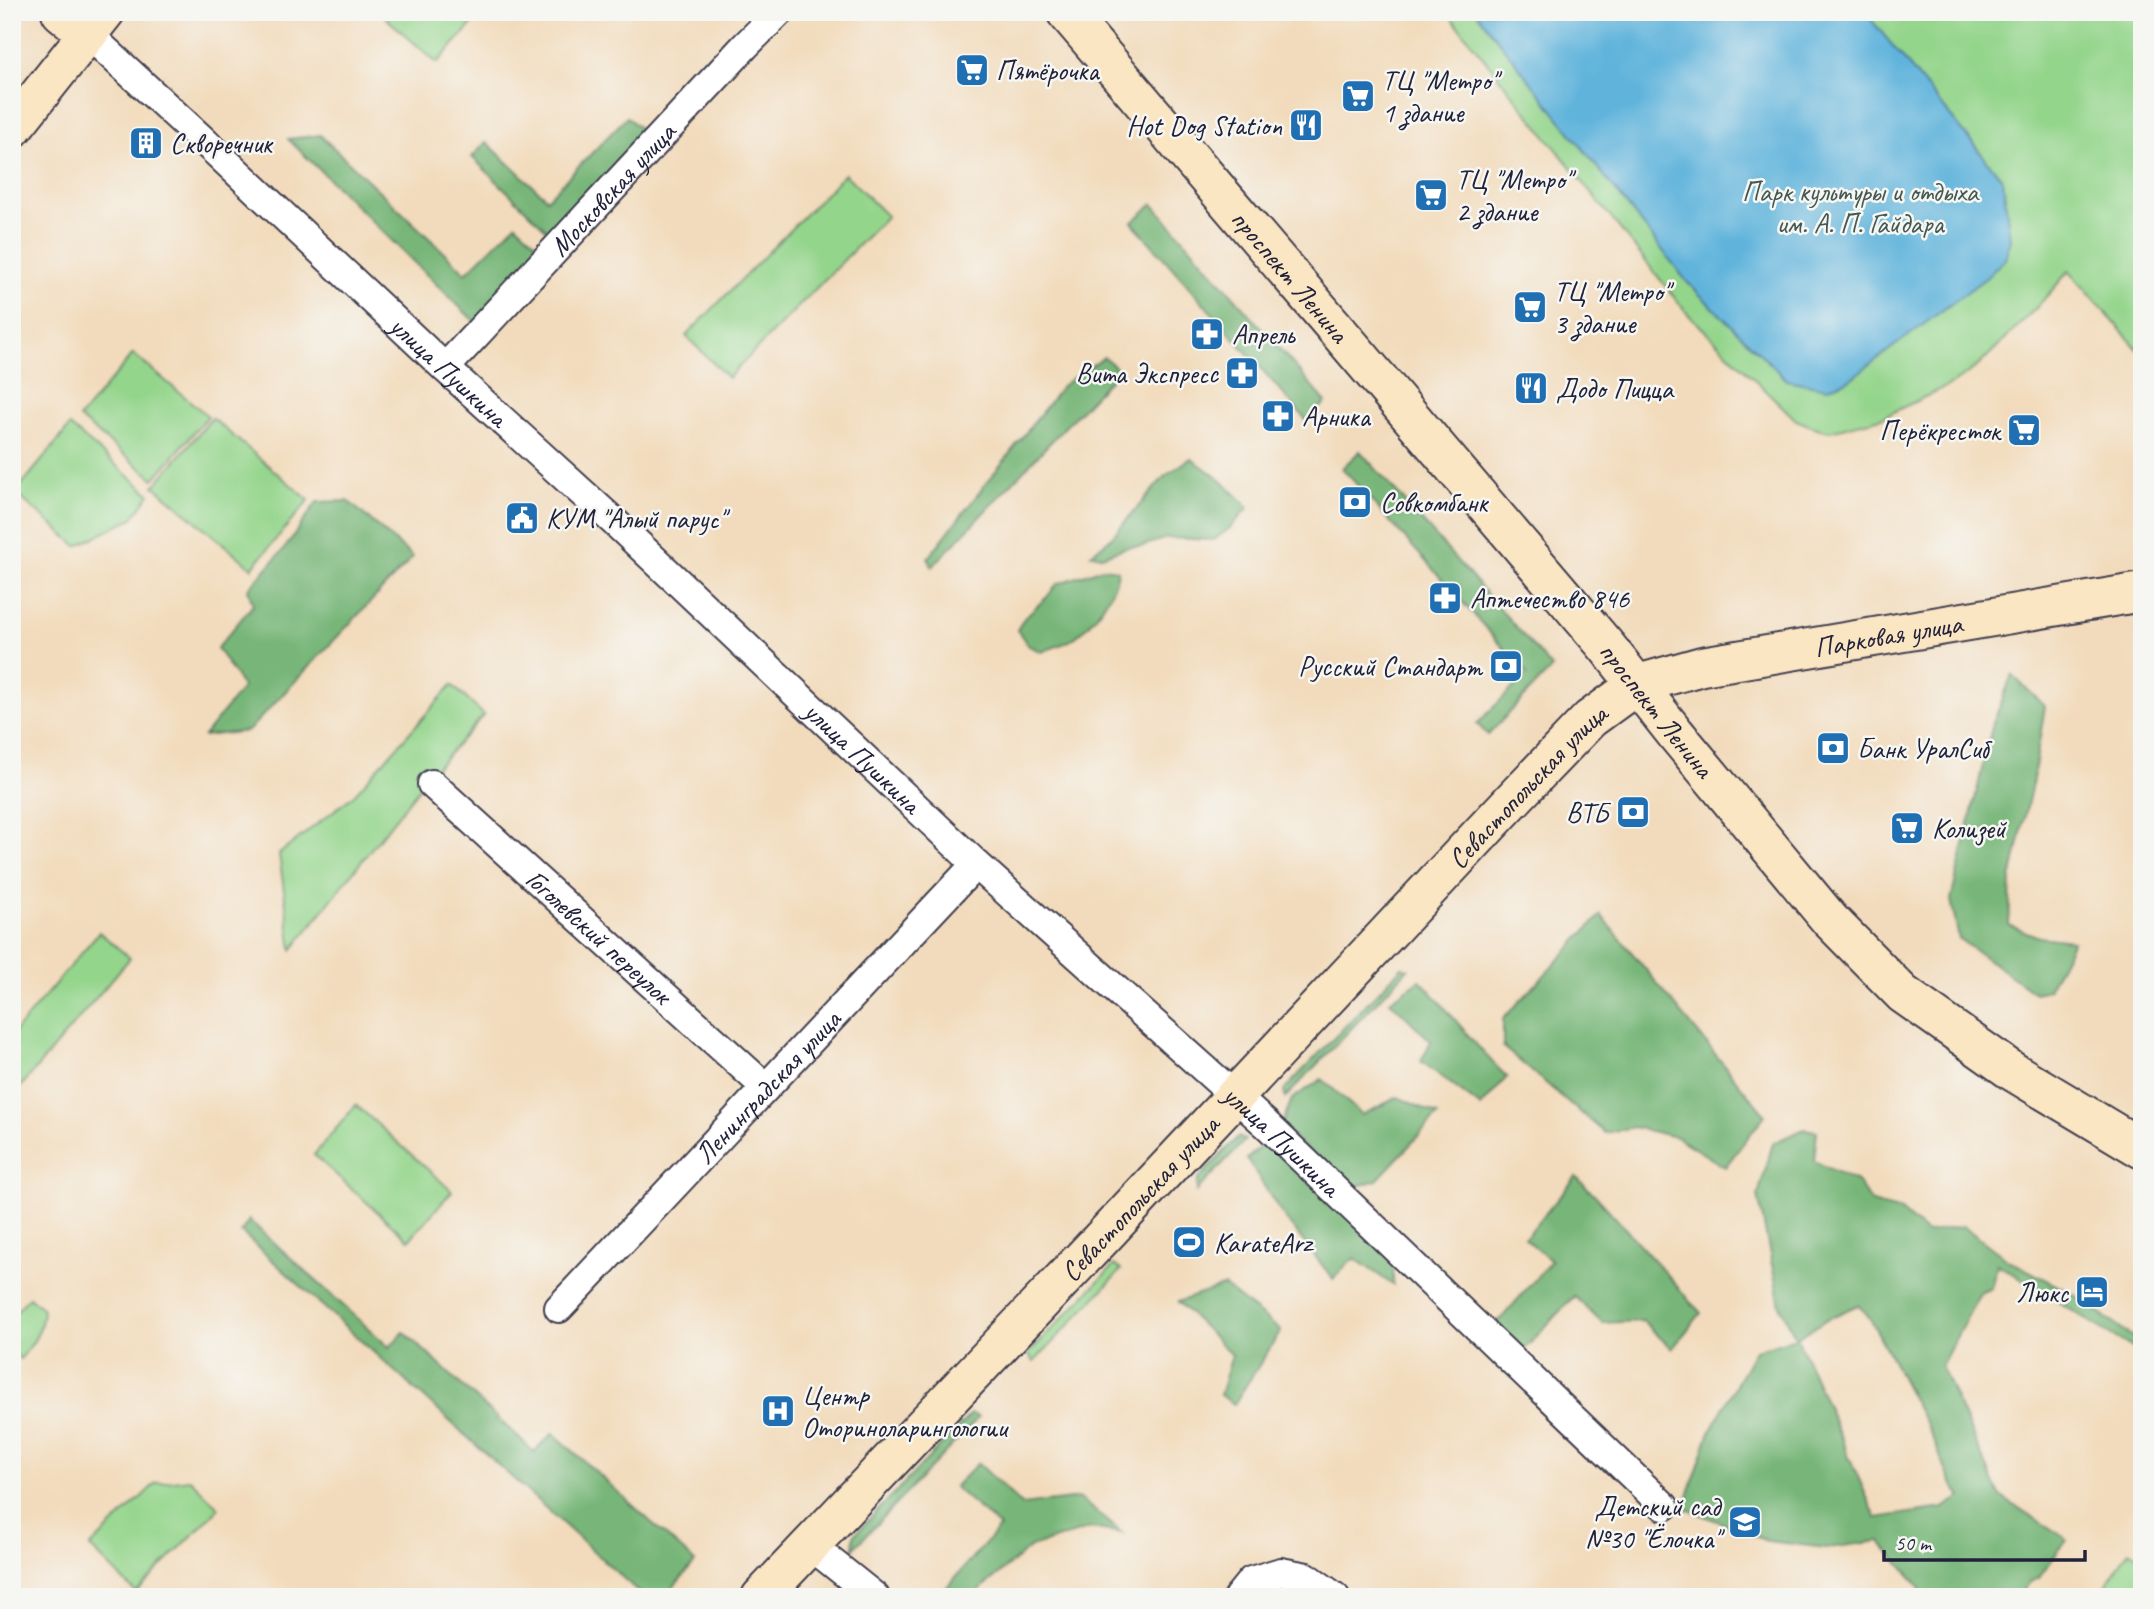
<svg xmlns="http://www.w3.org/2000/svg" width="2154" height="1609" font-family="Caveat,sans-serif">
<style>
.green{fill:#94d58c;stroke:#5b7c64;stroke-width:2}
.forest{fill:#77b678;stroke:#4c6c5a;stroke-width:2;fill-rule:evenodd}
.water{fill:#60b4dc;stroke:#416b8c;stroke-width:2}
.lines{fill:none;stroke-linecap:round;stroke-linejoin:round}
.street-casing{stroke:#413e4e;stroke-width:32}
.secondary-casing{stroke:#413e4e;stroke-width:42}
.street{stroke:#fff;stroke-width:28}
.secondary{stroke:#fbe6c4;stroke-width:38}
.labels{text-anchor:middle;stroke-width:5;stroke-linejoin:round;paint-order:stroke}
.poi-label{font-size:28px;fill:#22223b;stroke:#f6f6f2;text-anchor:start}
.street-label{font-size:28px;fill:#22223b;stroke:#f6f6f2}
.park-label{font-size:28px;fill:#445853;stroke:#f6f6f2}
</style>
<rect width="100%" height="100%" fill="#f6f6f2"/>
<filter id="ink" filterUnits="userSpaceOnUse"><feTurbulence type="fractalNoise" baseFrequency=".0143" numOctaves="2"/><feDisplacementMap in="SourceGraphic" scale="14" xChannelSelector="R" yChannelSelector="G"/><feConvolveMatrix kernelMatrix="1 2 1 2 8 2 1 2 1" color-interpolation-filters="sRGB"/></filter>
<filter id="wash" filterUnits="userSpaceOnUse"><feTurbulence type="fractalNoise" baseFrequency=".00686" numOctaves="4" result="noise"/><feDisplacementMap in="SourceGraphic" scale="28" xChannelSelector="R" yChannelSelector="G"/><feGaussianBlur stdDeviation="1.57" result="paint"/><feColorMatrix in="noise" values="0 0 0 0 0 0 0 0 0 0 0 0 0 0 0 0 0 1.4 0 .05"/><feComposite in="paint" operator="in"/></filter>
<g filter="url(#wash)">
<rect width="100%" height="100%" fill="#f2dbbc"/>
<path class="green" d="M388 12H483L437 63 385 17Z
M1447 12H2142V354L2069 271 2037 307 1979 365 1954 383 1881 418 1830 431 1816 428 1796 420 1687 313Z
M845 174 887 216 728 378 686 336Z
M133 354 208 416 154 479 79 418Z
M212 418 309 500 252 568 154 486Z
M70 426 150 494 133 518 77 546 15 493Z
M452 685 484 715 426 779 292 950 279 854 354 795Z
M99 932 130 958 12 1097V1035Z
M356 1105 452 1191 409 1240 314 1155Z
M1114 1265 1121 1270 1034 1362 1028 1354Z
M29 1297 43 1309C42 1331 34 1343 20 1359L12 1351V1316Z
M190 1479 219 1508 136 1593 90 1547 156 1483Z
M2129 1550 2142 1558V1597H2098Z"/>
<path class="forest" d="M627 117 649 137 554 237 472 157 486 142 547 199Z
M320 135 466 273 516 224 545 251 476 323 288 139Z
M1153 204 1326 402 1307 421 1132 222Z
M1104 357 1119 370 932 567 928 558 1063 385Z
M1360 451 1552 668 1488 735 1477 724 1527 674 1342 468Z
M1191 458 1222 481 1249 507 1231 527 1214 540 1167 538 1142 546 1127 547 1102 556 1091 554 1110 539 1164 477Z
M348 501 413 557 248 731 204 736 243 687 217 648 253 605 248 589 285 548 317 502Z
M1103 568 1118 570C1116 593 1092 625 1073 639 1064 645 1052 647 1042 652L1029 646 1017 630 1025 617 1047 597 1057 584Z
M2012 675 2045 706 2033 779 2011 879 2009 925 2039 937 2073 941 2048 990 2035 993 1959 939 1951 900 1993 723Z
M1601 915 1765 1115 1725 1167 1676 1137 1633 1127 1605 1133 1503 1047V1019Z
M1402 967 1408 969 1285 1098 1284 1090Z
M1420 980C1450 1011 1475 1047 1507 1077L1481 1107 1421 1061 1431 1041 1390 1001Z
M1322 1079 1362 1115 1398 1097 1438 1115 1377 1180 1348 1189 1281 1126 1292 1099Z
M1804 1129 1817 1131 1814 1161 1857 1182 1872 1203 1901 1211 1926 1233 1963 1226 2008 1260 2077 1296 2122 1330 2142 1342V1354L1997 1264 1991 1288 1980 1293 1941 1366 2000 1496 2067 1539 2039 1578 2030 1582 2019 1597H1918L1920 1587 1880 1541 1827 1548 1767 1541 1684 1508 1709 1434 1755 1350 1796 1338 1780 1305 1758 1195 1773 1143ZM1858 1305 1870 1318 1889 1354 1930 1432 1951 1482 1961 1497 1943 1508 1876 1518 1797 1338 1827 1319Z
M1238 1137 1245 1140 1197 1191 1198 1179Z
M1269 1138 1394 1260 1393 1285 1354 1258 1333 1279 1281 1213 1247 1159Z
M1576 1177 1595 1195 1701 1313 1672 1349 1643 1321 1602 1323 1574 1296 1520 1354 1493 1328 1551 1261 1525 1238Z
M249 1220 389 1347 404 1332 534 1452 553 1433 695 1562 665 1597H644L241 1232Z
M1224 1286 1281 1331 1234 1404 1220 1395 1232 1355 1178 1302Z
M971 1414 979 1417 853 1549 854 1535Z
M978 1463 1022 1505 1079 1498 1122 1533 1091 1528 1031 1547 971 1597H938L1000 1527 954 1487Z"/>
<path class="water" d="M1476 12H1865L2003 180 2010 240 2005 259 1987 277 1849 380 1827 388 1787 380 1688 283Z"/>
</g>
<g filter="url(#ink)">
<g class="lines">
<g class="street-casing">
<g id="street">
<path id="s1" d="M88 34 219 155 445 368 621 528 976 864 1266 1124 1664 1506"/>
<path id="s2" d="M445 368 745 46 779 12"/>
<path id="s3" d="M432 784 765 1087"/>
<path id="s4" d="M559 1308 976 864"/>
<path d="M810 1545 875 1597"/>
<path d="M1238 1597 1251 1581 1281 1572 1307 1577 1335 1597"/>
</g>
</g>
<g class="secondary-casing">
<g id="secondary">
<path d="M61 12 88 34"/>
<path id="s5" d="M1066 12 1607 647 1675 733 1830 920 1903 994 2012 1071 2142 1149"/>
<path d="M12 129 105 12"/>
<path id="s6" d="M761 1597 1100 1240 1518 794 1590 719 1638 684 1702 666 2142 592"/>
</g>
</g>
<use href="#street" class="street"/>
<use href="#secondary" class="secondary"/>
</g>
</g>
<defs>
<g id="supermarket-square" transform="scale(1.75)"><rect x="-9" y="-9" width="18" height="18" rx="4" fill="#1f6fb2" stroke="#f6f6f2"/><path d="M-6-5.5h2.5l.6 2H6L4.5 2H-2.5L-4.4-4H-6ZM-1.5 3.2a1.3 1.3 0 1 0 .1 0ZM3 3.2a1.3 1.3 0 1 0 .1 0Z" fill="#fff"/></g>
<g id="restaurant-square" transform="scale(1.75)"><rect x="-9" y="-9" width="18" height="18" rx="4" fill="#1f6fb2" stroke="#f6f6f2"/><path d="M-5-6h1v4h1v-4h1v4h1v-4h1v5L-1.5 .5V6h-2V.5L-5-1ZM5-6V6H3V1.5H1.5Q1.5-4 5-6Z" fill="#fff"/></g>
<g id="building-square" transform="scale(1.75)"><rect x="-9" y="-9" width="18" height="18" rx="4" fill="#1f6fb2" stroke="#f6f6f2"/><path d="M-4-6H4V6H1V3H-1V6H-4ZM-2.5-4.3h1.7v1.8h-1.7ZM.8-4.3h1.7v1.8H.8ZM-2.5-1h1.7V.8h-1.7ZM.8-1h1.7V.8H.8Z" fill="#fff"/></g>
<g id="pharmacy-square" transform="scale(1.75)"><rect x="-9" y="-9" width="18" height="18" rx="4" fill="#1f6fb2" stroke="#f6f6f2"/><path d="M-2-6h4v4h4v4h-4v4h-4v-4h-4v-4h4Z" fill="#fff"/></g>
<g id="bank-square" transform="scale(1.75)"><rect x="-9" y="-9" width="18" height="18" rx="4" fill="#1f6fb2" stroke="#f6f6f2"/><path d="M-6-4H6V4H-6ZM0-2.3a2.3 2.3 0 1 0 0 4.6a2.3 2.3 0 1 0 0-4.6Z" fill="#fff"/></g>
<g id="civic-square" transform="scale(1.75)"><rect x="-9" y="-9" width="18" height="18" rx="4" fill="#1f6fb2" stroke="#f6f6f2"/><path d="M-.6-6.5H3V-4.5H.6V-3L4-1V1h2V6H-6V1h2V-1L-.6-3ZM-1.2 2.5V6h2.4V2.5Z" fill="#fff"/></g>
<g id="stadium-square" transform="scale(1.75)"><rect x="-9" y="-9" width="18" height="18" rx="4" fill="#1f6fb2" stroke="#f6f6f2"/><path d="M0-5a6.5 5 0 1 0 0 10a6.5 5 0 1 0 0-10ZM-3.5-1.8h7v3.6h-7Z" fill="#fff"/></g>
<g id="hotel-square" transform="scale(1.75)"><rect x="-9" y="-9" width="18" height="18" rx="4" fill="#1f6fb2" stroke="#f6f6f2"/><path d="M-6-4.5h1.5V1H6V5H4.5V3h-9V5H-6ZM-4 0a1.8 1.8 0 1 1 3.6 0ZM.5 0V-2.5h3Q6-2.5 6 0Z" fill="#fff"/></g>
<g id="hospital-square" transform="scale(1.75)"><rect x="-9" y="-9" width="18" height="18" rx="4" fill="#1f6fb2" stroke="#f6f6f2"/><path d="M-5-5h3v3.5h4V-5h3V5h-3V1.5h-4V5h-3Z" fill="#fff"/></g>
<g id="school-square" transform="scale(1.75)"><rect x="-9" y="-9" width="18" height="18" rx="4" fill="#1f6fb2" stroke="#f6f6f2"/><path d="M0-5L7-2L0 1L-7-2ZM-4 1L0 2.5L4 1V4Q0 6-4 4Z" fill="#fff"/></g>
</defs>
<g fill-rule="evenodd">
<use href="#supermarket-square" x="972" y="70"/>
<use href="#supermarket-square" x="1358" y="96"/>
<use href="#restaurant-square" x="1306" y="125"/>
<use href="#building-square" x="146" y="143"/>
<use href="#supermarket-square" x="1431" y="195"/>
<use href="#supermarket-square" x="1530" y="307"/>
<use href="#pharmacy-square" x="1207" y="334"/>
<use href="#pharmacy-square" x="1242" y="373"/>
<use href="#restaurant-square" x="1531" y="388"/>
<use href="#pharmacy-square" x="1278" y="416"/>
<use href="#supermarket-square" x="2024" y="430"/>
<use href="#bank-square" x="1355" y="502"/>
<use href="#civic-square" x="522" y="518"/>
<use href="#pharmacy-square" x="1445" y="598"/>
<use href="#bank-square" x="1506" y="666"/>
<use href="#bank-square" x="1833" y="748"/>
<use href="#bank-square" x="1633" y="812"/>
<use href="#supermarket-square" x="1907" y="828"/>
<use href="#stadium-square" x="1189" y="1242"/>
<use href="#hotel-square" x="2092" y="1292"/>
<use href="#hospital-square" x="778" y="1411"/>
<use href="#school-square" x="1745" y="1522"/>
</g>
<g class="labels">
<g class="poi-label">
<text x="996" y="80">Пятёрочка</text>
<text x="1382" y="90">ТЦ "Метро"<tspan x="1382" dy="32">1 здание</tspan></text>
<text x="1282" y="135" text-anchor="end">Hot Dog Station</text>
<text x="170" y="153">Скворечник</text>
<text x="1456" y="189">ТЦ "Метро"<tspan x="1456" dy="32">2 здание</tspan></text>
<text x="1554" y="301">ТЦ "Метро"<tspan x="1554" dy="32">3 здание</tspan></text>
<text x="1232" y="344">Апрель</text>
<text x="1218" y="383" text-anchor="end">Вита Экспресс</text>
<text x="1556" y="398">Додо Пицца</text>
<text x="1302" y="426">Арника</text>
<text x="2000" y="440" text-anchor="end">Перёкресток</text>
<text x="1380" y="512">Совкомбанк</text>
<text x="546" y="528">КУМ "Алый парус"</text>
<text x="1470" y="608">Аптечество 846</text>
<text x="1482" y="676" text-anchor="end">Русский Стандарт</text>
<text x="1857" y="758">Банк УралСиб</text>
<text x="1608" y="822" text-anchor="end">ВТБ</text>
<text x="1932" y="838">Колизей</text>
<text x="1214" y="1252">KarateArz</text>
<text x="2068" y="1302" text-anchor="end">Люкс</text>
<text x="802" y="1405">Центр<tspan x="802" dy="32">Оториноларингологии</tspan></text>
<text x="1720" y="1516" text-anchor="end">Детский сад<tspan x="1720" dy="32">№30 "Ёлочка"</tspan></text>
</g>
<g class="street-label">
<text dy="10" stroke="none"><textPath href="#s2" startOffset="245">Московская улица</textPath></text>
<text dy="10" stroke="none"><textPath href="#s5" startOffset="346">проспект Ленина</textPath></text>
<text dy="10" stroke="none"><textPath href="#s1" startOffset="494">улица Пушкина</textPath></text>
<text dy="10" stroke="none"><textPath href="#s6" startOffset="1522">Парковая улица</textPath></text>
<text dy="10" stroke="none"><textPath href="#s5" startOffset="914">проспект Ленина</textPath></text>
<text dy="10" stroke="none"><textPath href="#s1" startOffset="1060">улица Пушкина</textPath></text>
<text dy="10" stroke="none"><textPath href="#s6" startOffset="1116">Севастопольская улица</textPath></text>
<text dy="10" stroke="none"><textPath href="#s3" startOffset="226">Гоголевский переулок</textPath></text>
<text dy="10" stroke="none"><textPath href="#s4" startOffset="304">Ленинградская улица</textPath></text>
<text dy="10" stroke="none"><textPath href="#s1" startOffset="1628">улица Пушкина</textPath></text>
<text dy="10" stroke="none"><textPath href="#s6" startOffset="550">Севастопольская улица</textPath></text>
</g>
<g class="park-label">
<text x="1860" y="201">Парк культуры и отдыха<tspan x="1860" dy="32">им. А. П. Гайдара</tspan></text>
</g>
</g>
<rect width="2154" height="1609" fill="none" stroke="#f6f6f2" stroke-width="42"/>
<path d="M1884 1550v10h201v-10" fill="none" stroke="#22223b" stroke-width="3.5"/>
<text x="1895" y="1550" font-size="21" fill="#22223b" stroke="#f6f6f2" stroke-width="5" paint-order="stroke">50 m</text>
</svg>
